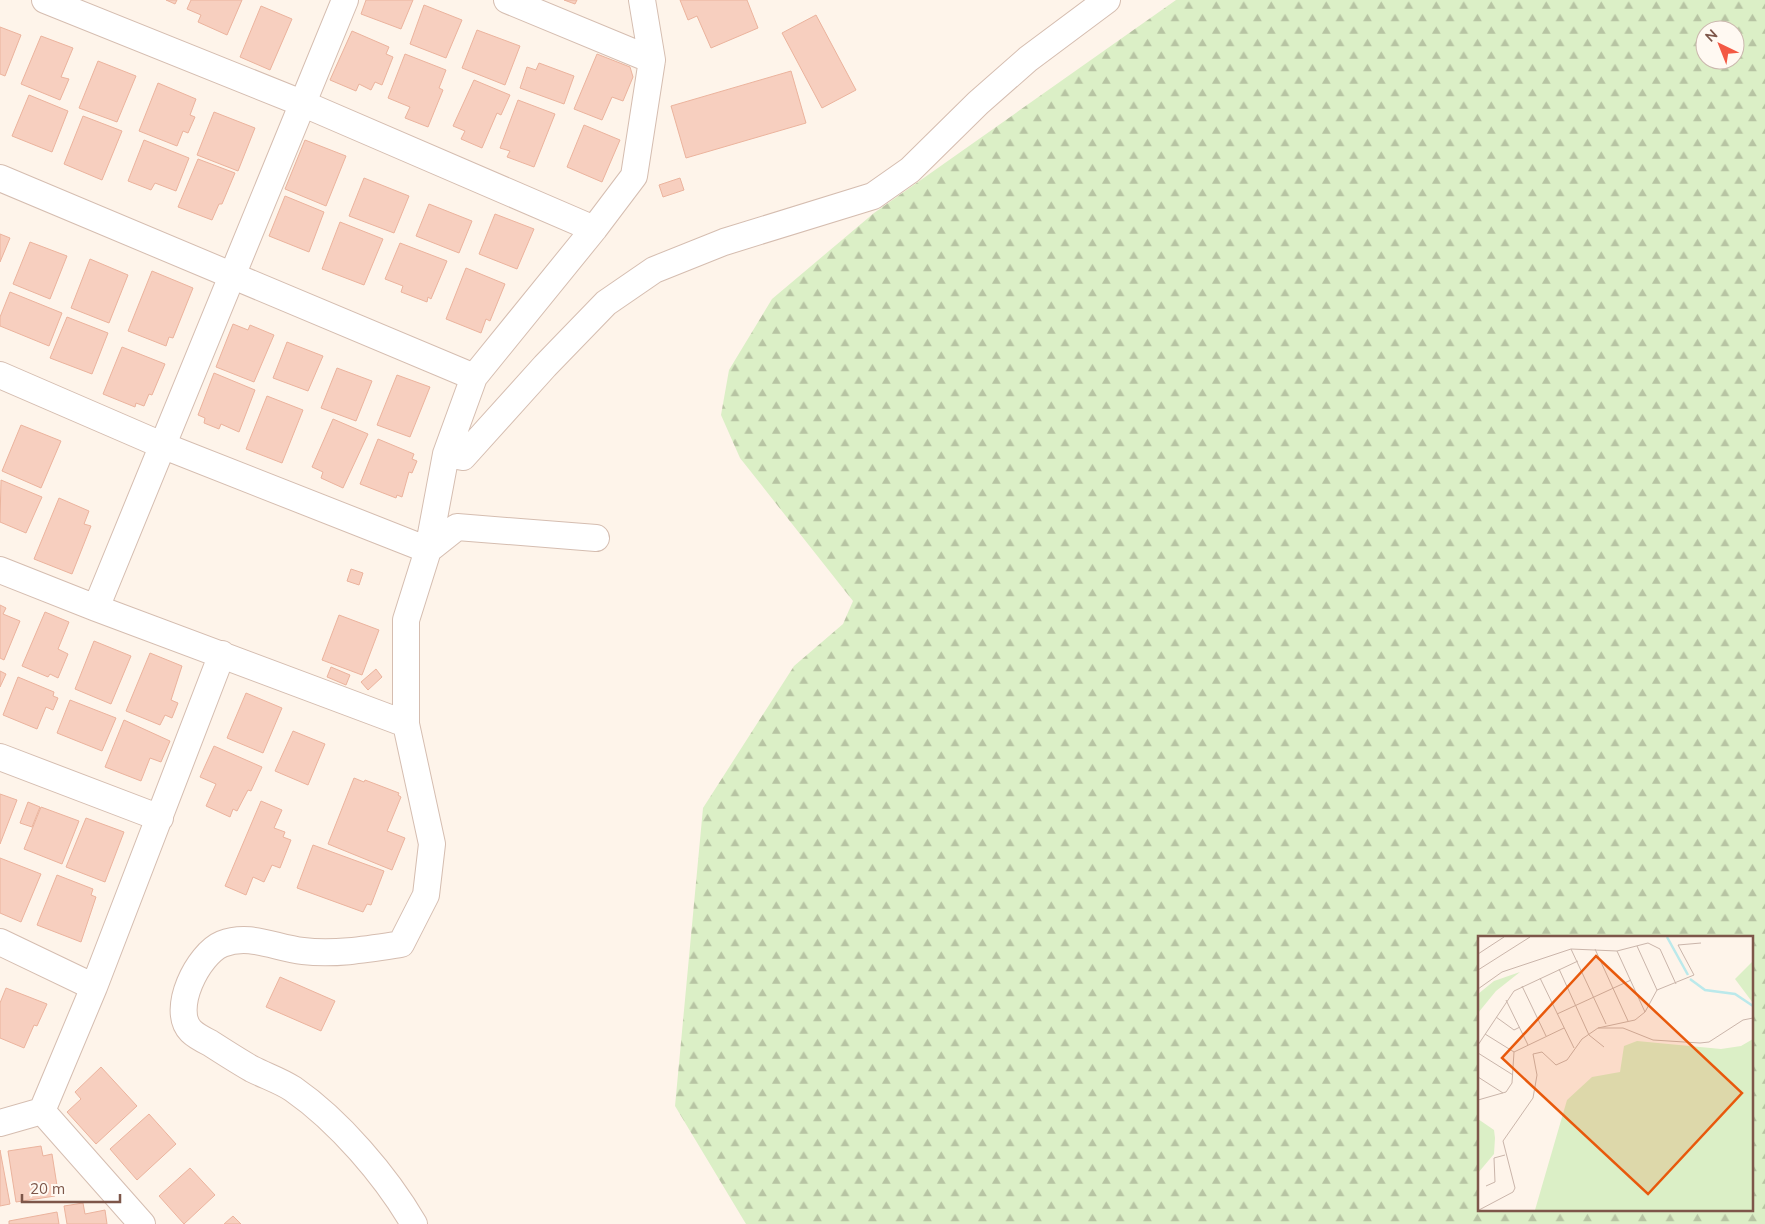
<svg xmlns="http://www.w3.org/2000/svg" width="1765" height="1224" font-family="Mulish,sans-serif">
<style>
.forest{fill:url(#forest-firs);fill-rule:evenodd}
.building{fill:#f7cfbf;stroke:#ebb39d}
.lines{fill:none;stroke-linecap:round;stroke-linejoin:round}
.minor-casing{stroke:#d5bdb0;stroke-width:28}
.minor{stroke:#fff;stroke-width:26}
.inset-river{fill:none;stroke:#bbe9eb;stroke-width:2.5}
.inset-road{fill:none;stroke:#cab5aa;stroke-width:1}
.view{fill:#e8590c;fill-opacity:0.15;stroke:#e8590c;stroke-width:2.5}
.inset-edge{fill:none;stroke:#7d5649;stroke-width:2.5}
</style>
<defs>
<pattern id="forest-firs" width="22" height="20" patternUnits="userSpaceOnUse" patternTransform="scale(1.25)"><rect width="22" height="20" fill="#dbefc6"/><path d="M5 1l3.5 6h-7zM16 11l3.5 6h-7z" fill="#b7c4a3"/></pattern>
</defs>
<rect width="100%" height="100%" fill="#fef4ea"/>
<path class="forest" d="M1176 0H1765V1224H746L675 1106 703 808 794 666 843 624 853 601 740 458 721 415 729 370 772 299 874 213ZM1705 30H1735V60H1705ZM1479 938H1751V1210H1479Z"/>
<path class="building" d="M166 0H177L175 4Z
M191 0H242L227 35 198 22 201 15 187 9Z
M366 0H413L401 29 361 14Z
M564 0H577L575 4Z
M680 0H747L758 28 711 48 697 16 688 20Z
M424 5 462 20 446 58 410 44Z
M261 6 292 19 270 70 240 57Z
M816 15 856 90 822 108 782 33Z
M0 27 21 35 5 76 0 74Z
M477 30 520 46 505 85 462 68Z
M352 31 389 47 386 54 393 57 382 85 375 82 371 90 359 84 356 91 330 80Z
M41 36 73 48 61 77 69 79 60 100 21 84Z
M405 54 446 70 439 88 443 90 428 127 405 118 410 107 388 98Z
M597 54 630 67 633 77 623 101 612 97 602 120 574 109Z
M98 61 136 76 117 122 79 108Z
M539 63 574 76 564 104 520 88 527 67 536 70Z
M791 71 806 123 686 158 671 106Z
M474 80 510 95 501 115 497 113 482 148 461 139 465 131 453 126Z
M158 83 196 99 190 115 195 117 188 133 183 131 177 146 139 131Z
M29 95 68 111 52 152 12 136Z
M518 100 555 114 534 167 507 157 510 151 500 148Z
M214 112 255 128 238 171 197 155Z
M83 116 122 131 102 180 64 164Z
M584 125 620 140 602 182 567 167Z
M144 140 189 158 176 191 155 183 151 190 128 181Z
M305 140 346 156 326 206 285 189Z
M198 159 235 173 222 204H219L212 220 178 207Z
M364 178 409 196 394 233 349 216Z
M680 178 684 190 663 197 659 185Z
M285 196 324 212 309 252 269 236Z
M429 204 472 221 459 253 416 236Z
M495 214 534 229 517 269 479 254Z
M340 222 383 239 364 285 322 269Z
M0 234 10 238 0 262Z
M30 242 67 256 50 299 13 284Z
M400 243 447 261 431 299 428 297 427 302 401 292 403 286 385 279Z
M90 259 128 275 109 323 71 308Z
M466 268 505 284 490 321 486 319 481 333 446 319Z
M152 271 193 288 173 338 169 337 166 346 128 331Z
M10 292 62 313 49 346 0 326V317Z
M67 317 108 333 92 374 50 358Z
M233 324 248 330 250 325 274 335 254 382 216 367Z
M287 342 323 356 308 391 273 378Z
M122 347 165 364 152 395 149 394 144 406 136 403 135 407 103 394Z
M337 368 372 381 356 421 321 408Z
M214 373 255 390 239 432 221 424 219 429 204 423 205 418 198 415Z
M397 375 430 387 410 437 377 425Z
M267 396 303 410 282 463 246 449Z
M333 419 368 434 343 488 321 478 323 472 312 467Z
M21 425 61 441 41 488 2 471Z
M378 439 414 454 412 459 417 461 412 473 409 472 402 497 397 495 396 498 360 484Z
M1 480 42 497 26 533 0 522Z
M59 498 89 511 84 524 91 526 72 574 34 559Z
M351 569 363 573 359 585 347 581Z
M0 605 6 608 3 614 20 621 4 660 0 658Z
M45 612 69 622 58 649 68 654 58 678 50 674 48 677 22 666Z
M339 615 379 630 362 675 322 660Z
M94 641 131 656 111 704 75 689Z
M150 653 182 666 171 700 178 703 172 718 165 715 160 725 126 711Z
M331 667 350 675 346 685 327 677Z
M376 669 382 677 368 690 361 682Z
M0 671 6 674 0 687Z
M18 677 54 692 53 696 58 698 53 710 46 707 37 729 3 715Z
M246 693 282 708 263 753 227 738Z
M70 700 116 718 102 751 57 733Z
M124 720 170 741 161 762 150 758 141 781 105 767Z
M293 731 325 744 308 785 275 771Z
M214 746 262 767 251 791 248 790 237 811 233 809 230 817 206 806 216 784 200 777Z
M354 778 364 782 365 780 399 793 398 795 401 797 387 831 405 838 392 870 328 844Z
M0 794 17 800 0 844Z
M261 801 282 810 274 828 285 832 283 837 291 840 280 868 272 865 264 882 253 877 246 895 225 886Z
M28 802 40 807 32 827 20 823Z
M41 807 79 821 62 864 24 849Z
M86 818 124 832 105 882 66 867Z
M313 845 384 871 371 905 367 904 363 912 297 888Z
M0 858 41 874 21 922 0 913Z
M57 875 93 889 91 895 96 897 81 942 37 925Z
M280 977 335 1001 321 1031 266 1007Z
M6 988 47 1004 37 1026 34 1025 24 1048 0 1038V1003Z
M101 1067 137 1106 96 1144 67 1112 81 1099 75 1092Z
M149 1114 176 1144 137 1180 110 1149Z
M41 1146 43 1156 52 1154 58 1192 55 1196 16 1202 8 1151Z
M0 1150 10 1204 0 1206Z
M190 1168 215 1195 184 1224 159 1196Z
M83 1203 85 1214 105 1210 107 1224H67L64 1206Z
M57 1212 59 1224H9V1221Z
M233 1216 241 1224H224Z"/>
<g class="lines">
<g class="minor-casing">
<path id="minor" d="M45 0 304 104 594 229
M507 0 652 60
M0 178 474 377
M0 375 164 446 428 550
M446 454 463 457 545 366 606 303 654 270 724 242 873 196 910 170 978 103 1028 59 1107 0
M428 550 457 527 596 538
M0 570 96 608 406 724
M96 608 345 0
M0 757 160 818
M0 942 94 987
M42 1111 94 987 222 654
M42 1111 142 1224
M0 1123 42 1111
M414 1224C386 1176 339 1121 293 1089 281 1081 266 1076 252 1069 238 1061 224 1052 210 1043 204 1040 196 1036 191 1031 170 1010 198 954 222 944 250 933 275 948 303 951 335 955 369 949 401 944L426 895 432 844 406 724V620L428 550 446 454 474 377 594 229 634 176 652 60 642 0"/>
</g>
<use href="#minor" class="minor"/>
</g>
<g transform="translate(1478 936)">
<rect width="275" height="275" fill="#fef4ea"/>
<path d="M275 25V67L257 43ZM42 36 18 55 0 77V58L16 45ZM275 103V274H57L89 164 114 141 142 136 146 110 159 105 243 113 263 110ZM0 183 16 194 17 202 16 218 0 237Z" fill="#dbefc6"/>
<path class="inset-river" d="M189 1 210 39M212 43 227 54 257 58 275 70"/>
<path class="inset-road" d="M159 10 179 54M93 13 128 88M117 13 150 85M139 15 167 76M0 18 26 1M81 33 111 99 126 111M0 34 52 1M62 42 96 112M44 50 68 100M0 53 24 36 93 13 139 15 170 7 182 13 198 48M28 64 50 109M79 78 153 44M18 81 36 94 42 91M120 92H145L175 104 222 107 231 106 265 84 275 82M7 98 36 116M0 109 36 55 100 25M36 116 86 92M0 117 35 139M0 141 25 157M0 164 28 156 34 147 36 116M8 250 17 246 16 222 27 219M1 274 35 256 37 252 25 205 55 162 59 139 55 118 64 116 78 129 89 124 104 103 120 92 157 84 167 76 179 54 216 39 200 9 223 7"/>
<path class="view" d="M118 20 264 157 170 258 24 122Z"/>
<rect width="275" height="275" class="inset-edge"/>
</g>
<g transform="translate(1720 45) rotate(317)"><circle r="24" fill="#fff9f2" stroke="#cbb8ae"/>
<path d="M0-4L9 19L0 12L-9 19Z" fill="#f35944"/>
<text y="-8" font-size="14" font-weight="bold" text-anchor="middle" fill="#7d5649">N</text>
</g>
<path d="M22 1194v8h98v-8" fill="none" stroke="#7d5649" stroke-width="2.5"/>
<text x="30" y="1194" font-size="15" fill="#7d5649" stroke="#fff9f2" stroke-width="4" paint-order="stroke">20 m</text>
</svg>
